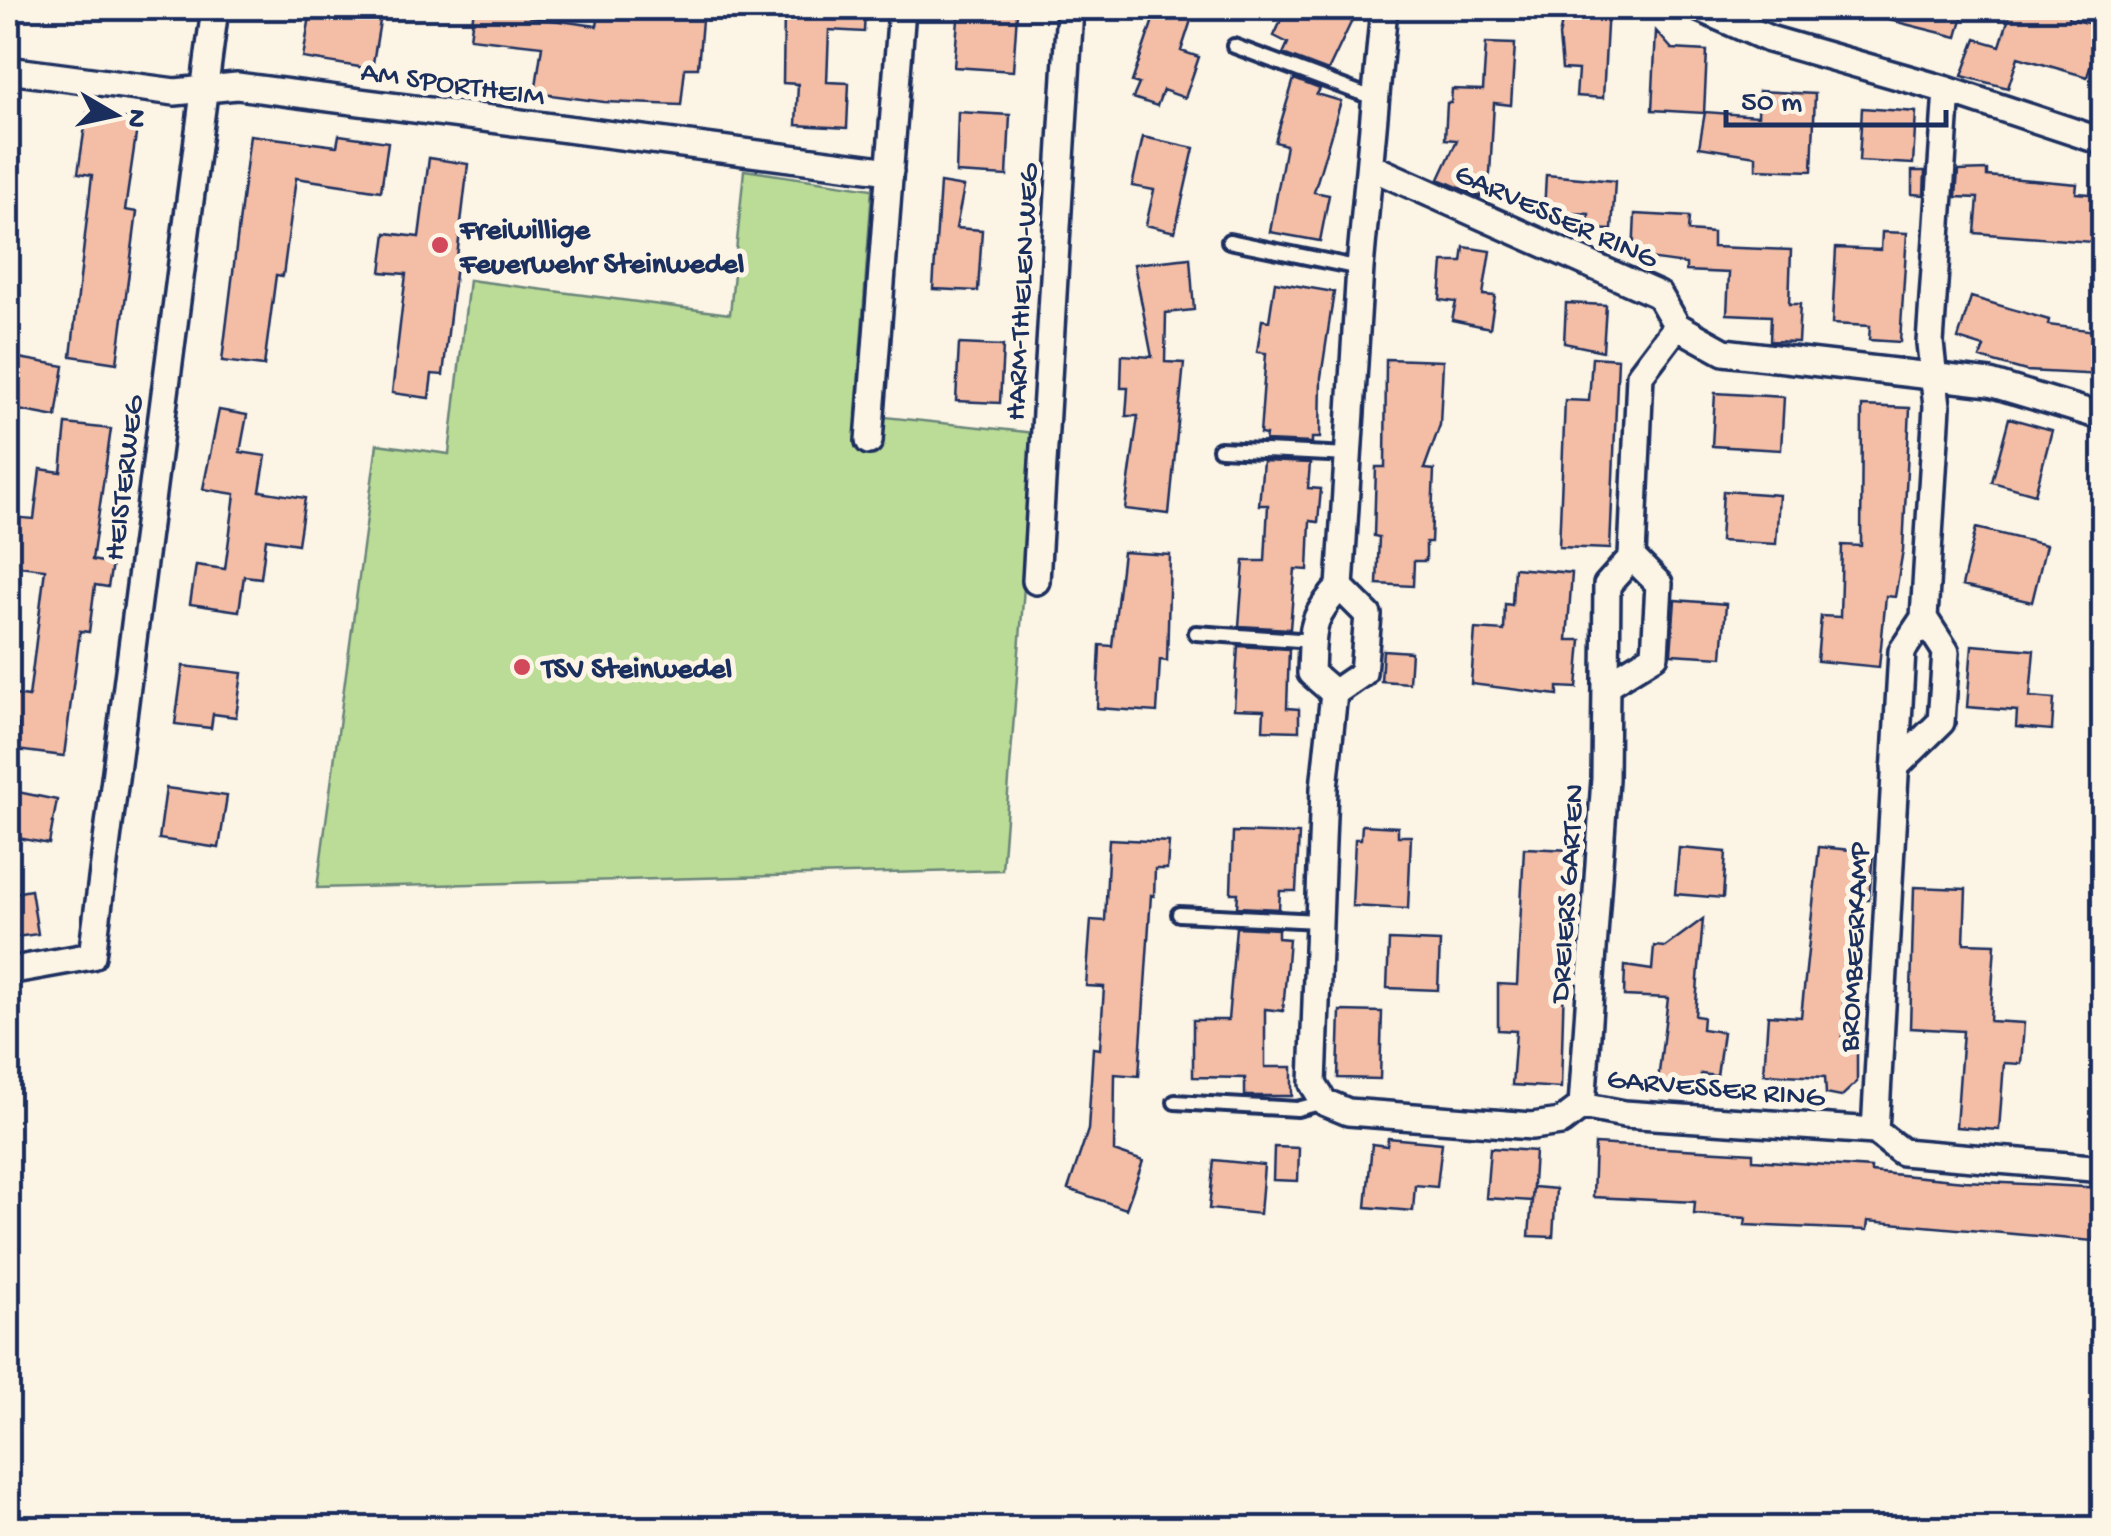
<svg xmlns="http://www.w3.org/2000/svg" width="2111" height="1536" font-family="'Gochi Hand',sans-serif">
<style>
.green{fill:#bbdc96;stroke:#6b867a;stroke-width:2.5}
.building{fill:#f3bea5;stroke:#1b2f5e;stroke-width:2.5}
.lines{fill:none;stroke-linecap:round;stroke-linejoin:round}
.service-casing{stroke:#1b2f5e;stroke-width:20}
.minor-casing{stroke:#1b2f5e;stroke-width:32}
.service{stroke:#fcf5e5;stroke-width:12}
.minor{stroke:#fcf5e5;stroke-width:25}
.poi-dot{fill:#d1495b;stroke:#fcf5e5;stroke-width:4}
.labels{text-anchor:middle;stroke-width:10;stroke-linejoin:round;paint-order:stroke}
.street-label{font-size:30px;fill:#1b2f5e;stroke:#fcf5e5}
.poi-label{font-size:30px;font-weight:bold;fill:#1b2f5e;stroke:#fcf5e5;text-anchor:start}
</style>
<rect width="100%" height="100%" fill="#fcf5e5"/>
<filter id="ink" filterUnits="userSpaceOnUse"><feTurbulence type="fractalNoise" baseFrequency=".01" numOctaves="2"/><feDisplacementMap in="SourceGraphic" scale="20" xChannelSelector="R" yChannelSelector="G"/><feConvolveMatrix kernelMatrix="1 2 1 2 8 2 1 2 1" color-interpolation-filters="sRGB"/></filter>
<g filter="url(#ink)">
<path class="green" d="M744 170 872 189 856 414 1036 433 1002 870 317 888 377 444 449 454 469 280 730 314Z"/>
<path class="building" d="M474 8H531L530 17 597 26 600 8H703L698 68H685L681 105 604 102 535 93 542 46 470 38Z
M865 8 864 32 829 30 827 82 849 83 847 128 796 125 798 84 783 83 784 9Z
M959 8 1017 13 1013 71 954 67Z
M1157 8H1195L1181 51 1199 57 1185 98 1163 90 1157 106 1133 98 1139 84 1132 82Z
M1287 8H1358L1328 71 1283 54 1288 43 1274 36Z
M1565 8H1608L1603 98 1576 96 1578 70 1562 69 1559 36Z
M1874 8H1965L1957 37 1873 16Z
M2012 8H2071L2068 18 2103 27 2087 77 2018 57 2008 88 1962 76 1976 39 2000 46Z
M311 10 380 21 372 69 303 58Z
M1656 31 1672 49 1707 51 1704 113 1652 110Z
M1486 43 1515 44 1511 105 1494 103 1490 174 1480 197 1439 179 1457 140 1445 139 1447 103H1451L1452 89 1483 90Z
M1294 79 1320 89 1317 94 1341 101 1314 192 1329 195 1320 241 1270 232 1286 145 1275 142Z
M1759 91 1815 94 1812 171 1756 169V156L1699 147 1705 112 1758 116Z
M1862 108 1916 112 1913 164 1859 161Z
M958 112 1010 115 1007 176 956 173Z
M87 113 138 121 125 210 137 212 117 363 71 356 92 175 78 173Z
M250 135 337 146 339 135 388 142 381 191 296 178 283 276 276 275 264 366 222 361Z
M1143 137 1194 148 1175 232 1146 225 1154 190 1132 186Z
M429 158 468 164 443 375 432 374 429 398 392 393 406 274 381 272 386 233 419 237Z
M1987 170V176L2077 184 2076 193 2104 195V243L1975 233 1978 198 1956 197 1958 171Z
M1912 171H1925L1924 195 1912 194Z
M1546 175 1615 181 1612 230 1588 229 1589 214 1544 212Z
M940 183 964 187 956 228 982 230 978 291 933 289Z
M1635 214 1689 217 1688 231 1713 233V247L1791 250 1789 304H1800L1798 342 1770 341 1771 316 1727 314 1729 273 1686 271V264L1633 257Z
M1882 232 1907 233 1900 342 1869 340 1870 326 1832 324 1836 248 1881 250Z
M1464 247 1490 251 1483 295 1495 296 1490 328 1452 320 1456 302 1440 300 1443 262H1462Z
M1190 258 1194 310 1166 313 1165 362 1184 363 1169 514 1125 509 1138 416H1126L1128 388H1121L1122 355 1152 357 1134 264Z
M1275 282 1334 292 1321 377 1320 438H1312V443L1265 441 1266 435 1260 434 1266 353 1257 352 1262 320 1269 321Z
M1971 297 2049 320 2048 325 2104 332V375L2026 371 1980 358 1984 347 1958 339Z
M1566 303 1606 305 1603 351 1564 343Z
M959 344 1003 346 1000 403 956 401Z
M8 356 64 366 56 417 8 408Z
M1592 357 1618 359 1610 549 1559 547 1565 400 1589 401Z
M1386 359 1443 361 1440 425 1424 469 1434 470 1431 542H1426V561H1414L1413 586 1377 584 1379 537 1374 536 1376 467H1385Z
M1715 393 1784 397 1781 450 1712 446Z
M1862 406 1910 408 1903 550 1895 597 1886 596 1879 667 1817 661 1821 616 1840 617 1842 545 1861 546Z
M219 410 247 415 240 452 266 456 260 491 305 498 298 544 266 539 261 578 244 576 239 611 190 604 196 565 225 569 235 494 203 489Z
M2009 418 2052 430 2035 494 1992 482Z
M66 424 111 429 92 560 112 564 108 587 95 585 89 632 80 631 64 756 16 750 19 725 8 724V694L29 697 45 569 8 565V549L11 517 34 519 40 469 61 472Z
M1263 461 1310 463 1308 488 1321 489 1318 522 1310 521 1308 570 1295 569 1290 629 1239 626 1244 561H1265L1268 505H1259Z
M1723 491 1779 495 1776 544 1720 541Z
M1976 528 2046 545 2032 602 1962 586Z
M1123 552 1170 555 1167 661 1160 660 1157 712 1097 708 1100 645 1112 646Z
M1514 568 1572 573 1567 640H1581L1577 688 1558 687V695L1471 684 1475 629 1504 631 1505 604 1512 605Z
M1675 600 1726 604 1722 657 1671 654Z
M1972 645 2034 650 2030 697 2054 699 2052 730 2016 727 2017 711 1967 707Z
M1238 646 1289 649 1287 708 1299 709V731L1263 730 1264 710 1234 709Z
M1383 650 1411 652 1409 683 1381 681Z
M183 666 242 673 236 717 213 714 211 728 175 724Z
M166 788 227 796 219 848 159 839Z
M8 790 57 800 49 844 8 836Z
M1362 825 1398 827V836H1411L1408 909 1352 906 1355 839H1361Z
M1233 832 1299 834 1296 891H1280L1279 909 1237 907 1238 893H1231Z
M1109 839 1169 842 1167 869H1155L1154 896 1151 895 1139 1076 1115 1074 1114 1151 1143 1161 1126 1209 1068 1189 1088 1130 1093 1048 1100 1049 1104 987 1086 986 1091 920 1105 921Z
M1819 847 1873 852 1869 900H1861L1854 988 1844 987 1842 1047 1857 1050V1082L1841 1097 1826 1094 1825 1077 1764 1074 1768 1015 1801 1017Z
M1524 848 1573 850 1570 906H1566L1561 1088 1512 1085 1516 1031 1498 1030V984L1517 985Z
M1679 848 1726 852 1723 898 1675 894Z
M1914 887 1966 889 1964 943 1995 944 1990 1021 2024 1023 2021 1064 2004 1063 1999 1130 1956 1127 1963 1031 1910 1028Z
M31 890 38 934 8 938V894Z
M1703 919 1695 1016 1703 1017 1702 1029 1723 1032 1717 1076 1701 1074 1700 1086 1658 1081 1668 998 1624 996 1625 966 1652 970 1654 946 1665 947Z
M1236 927 1278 929V938L1289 939 1283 1011 1265 1009V1067H1292V1096H1245V1078L1193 1077V1020H1228Z
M1389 940 1440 942 1438 990 1387 988Z
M1340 1011 1382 1012 1380 1079 1338 1078Z
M1388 1138 1442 1143 1437 1187 1415 1185 1413 1211 1366 1207 1372 1144 1387 1146Z
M1595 1144 1753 1153V1160L1871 1168V1172L1964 1181 2104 1188V1242L1868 1221 1867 1230 1745 1225 1746 1218 1694 1214 1695 1202 1593 1197Z
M1274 1147 1299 1148 1298 1181 1273 1180Z
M1490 1148 1535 1151 1532 1201 1486 1198Z
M1214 1160 1264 1165 1260 1214 1209 1209Z
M1533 1187 1556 1189 1553 1237 1529 1236Z"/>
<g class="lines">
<g class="service-casing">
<path id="service" d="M1234 46 1376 99
M1229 241 1360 268
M1220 449 1350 455
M1196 633 1313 641
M1179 914 1318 921
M1175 1102 1297 1109 1324 1102"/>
</g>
<g class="minor-casing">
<path id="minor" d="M1384 8 1360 268 1340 587C1309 619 1313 629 1311 673L1334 693 1324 788 1313 1084 1324 1102 1348 1112 1532 1126 1561 1122 1582 1106 1624 1114 1875 1131 1902 1152 2104 1169
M1699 8 1769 39 1947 90 2104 142
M8 70 175 92 237 86 890 171
M1371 167 1659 295 1677 326 1724 352 1990 383 2104 417
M869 441 902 8
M1036 581 1070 8
M1606 685 1655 655 1659 584 1632 557
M1334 693 1363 673 1368 615 1340 587
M1895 767 1941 722 1946 652 1924 618
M8 971 92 956 215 8
M1582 1106 1605 779 1607 585 1632 557 1640 375 1677 326
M1875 1131 1902 651 1924 618 1937 406 1930 343 1947 90"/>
</g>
<use href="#service" class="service"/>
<use href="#minor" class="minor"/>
</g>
</g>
<g class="poi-dot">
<circle cx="440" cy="245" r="10"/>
<circle cx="522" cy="667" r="10"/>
</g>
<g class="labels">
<g class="street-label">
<text transform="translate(453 82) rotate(8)" y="10">AM SPORTHEIM</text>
<text transform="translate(1557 214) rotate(24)" y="10">GARVESSER RING</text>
<text transform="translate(1020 292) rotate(-87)" y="10">HARM-THIELEN-WEG</text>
<text transform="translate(122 478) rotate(-83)" y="10">HEISTERWEG</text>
<text transform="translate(1565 893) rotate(-86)" y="10">DREIERS GARTEN</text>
<text transform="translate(1852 947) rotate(-87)" y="10">BROMBEERKAMP</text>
<text transform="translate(1716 1086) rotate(5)" y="10">GARVESSER RING</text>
</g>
<g class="poi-label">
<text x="460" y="238">Freiwillige<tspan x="460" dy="34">Feuerwehr Steinwedel</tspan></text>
<text x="542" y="677">TSV Steinwedel</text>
</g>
</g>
<rect width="2111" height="1536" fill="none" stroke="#fcf5e5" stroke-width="40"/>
<rect x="20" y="20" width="2071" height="1496" fill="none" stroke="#1b2f5e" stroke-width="4" filter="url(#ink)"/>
<g transform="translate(115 115) rotate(99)" stroke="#fcf5e5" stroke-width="8" paint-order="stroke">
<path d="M0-8L18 38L0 25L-18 38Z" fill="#1b2f5e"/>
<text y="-15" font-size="28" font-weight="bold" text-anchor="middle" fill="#1b2f5e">N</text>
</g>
<path d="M1726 110v15h220v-15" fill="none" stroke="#1b2f5e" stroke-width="5"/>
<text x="1741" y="110" font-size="30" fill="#1b2f5e" stroke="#fcf5e5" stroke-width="8" paint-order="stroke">50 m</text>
</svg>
